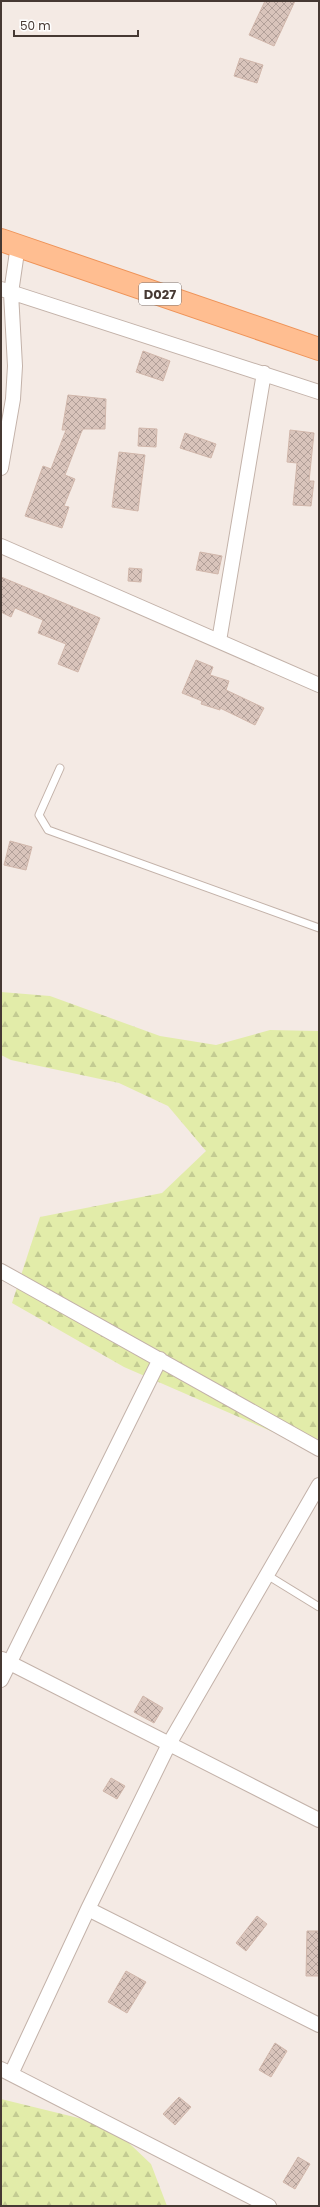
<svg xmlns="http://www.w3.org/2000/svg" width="320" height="2207" font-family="Poppins,sans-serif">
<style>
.forest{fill:url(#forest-firs)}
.building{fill:url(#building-cross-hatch);stroke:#d1b7ab}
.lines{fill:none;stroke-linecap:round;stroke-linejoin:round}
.service-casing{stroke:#c3b2a9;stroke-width:9}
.minor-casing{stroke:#c3b2a9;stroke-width:16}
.primary-casing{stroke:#ee9358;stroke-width:24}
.service{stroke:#fff;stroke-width:7}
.minor{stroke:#fff;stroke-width:14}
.primary{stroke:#ffbe91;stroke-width:22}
.labels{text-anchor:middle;stroke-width:3;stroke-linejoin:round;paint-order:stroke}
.shield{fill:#fff;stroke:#7e7470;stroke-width:1}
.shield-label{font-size:13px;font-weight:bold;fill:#463933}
</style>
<defs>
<pattern id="forest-firs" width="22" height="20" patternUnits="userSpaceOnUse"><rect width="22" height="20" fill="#e2eca9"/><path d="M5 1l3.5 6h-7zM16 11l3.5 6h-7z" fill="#c3cb92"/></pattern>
<pattern id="building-cross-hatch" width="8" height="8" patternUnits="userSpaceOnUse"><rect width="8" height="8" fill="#d9c4bb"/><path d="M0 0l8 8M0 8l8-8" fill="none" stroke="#b2a099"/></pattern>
</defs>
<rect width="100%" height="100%" fill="#f4eae4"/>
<path class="forest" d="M1 992 50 996 160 1036 216 1045 270 1030 319 1031V1452L124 1367 12 1303 40 1217 162 1193 206 1151 168 1106 119 1083 11 1060 1 1055Z
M1 2099 111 2126 151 2164 167 2206H1Z"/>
<path class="building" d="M265 1H295L274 46 249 35Z
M240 58 263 65 257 83 234 76Z
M143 351 170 361 163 381 136 372Z
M68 395 106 399 105 429H83L81 433 65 475 75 479 64 506 69 507 62 528 25 516 43 466 51 469 66 430H62Z
M139 428 157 429 156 447 138 446Z
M290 430 314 433 309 481H314L311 506 293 505 297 463 287 462Z
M185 433 216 444 211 458 180 448Z
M119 452 145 455 138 511 112 507Z
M200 552 222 556 218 574 196 570Z
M129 568 142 569 141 582 128 581Z
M1 577 100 618 78 672 58 664 66 644 38 633 43 620 15 608 11 617 1 612Z
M196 660 213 667 210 675 229 681 226 690 264 708 255 725 220 708V710L201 704 202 701 182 693Z
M10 841 32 847 26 870 4 865Z
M143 1696 163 1708 154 1723 134 1712Z
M111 1778 125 1786 117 1799 103 1791Z
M257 1916 267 1924 246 1951 236 1943Z
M307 1931H319V1976H306Z
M126 1971 146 1982 127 2013 108 2002Z
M275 2043 287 2051 271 2077 259 2070Z
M179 2097 191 2107 175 2125 163 2114Z
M298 2157 310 2164 295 2189 283 2182Z"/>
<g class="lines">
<g class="service-casing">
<path id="service" d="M60 768 39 815 48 830 319 928
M267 1575 319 1607"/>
</g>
<g class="minor-casing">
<path id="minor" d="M1 289 319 392
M1 468 13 399 15 366 11 293 18 245
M1 546 319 685
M219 641 264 373
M1 1271 319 1449
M2 1659 319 1820
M1 1680 160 1359
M88 1909 319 2025
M1 2069 269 2206
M11 2074 88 1909 169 1744 319 1485"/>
</g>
<g class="primary-casing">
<path id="primary" d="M1 240 319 349"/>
</g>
<use href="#service" class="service"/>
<use href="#minor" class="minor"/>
<use href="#primary" class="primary"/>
</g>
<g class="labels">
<rect class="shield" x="139" y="283" width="42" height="22" rx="3"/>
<g class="shield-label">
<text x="160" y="299">D027</text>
</g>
</g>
<rect width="320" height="2207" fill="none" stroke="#463933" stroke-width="4"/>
<path d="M14 30v6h124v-6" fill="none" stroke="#463933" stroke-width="2"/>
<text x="20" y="30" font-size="12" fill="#463933" stroke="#ffffff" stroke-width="3" paint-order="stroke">50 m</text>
</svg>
